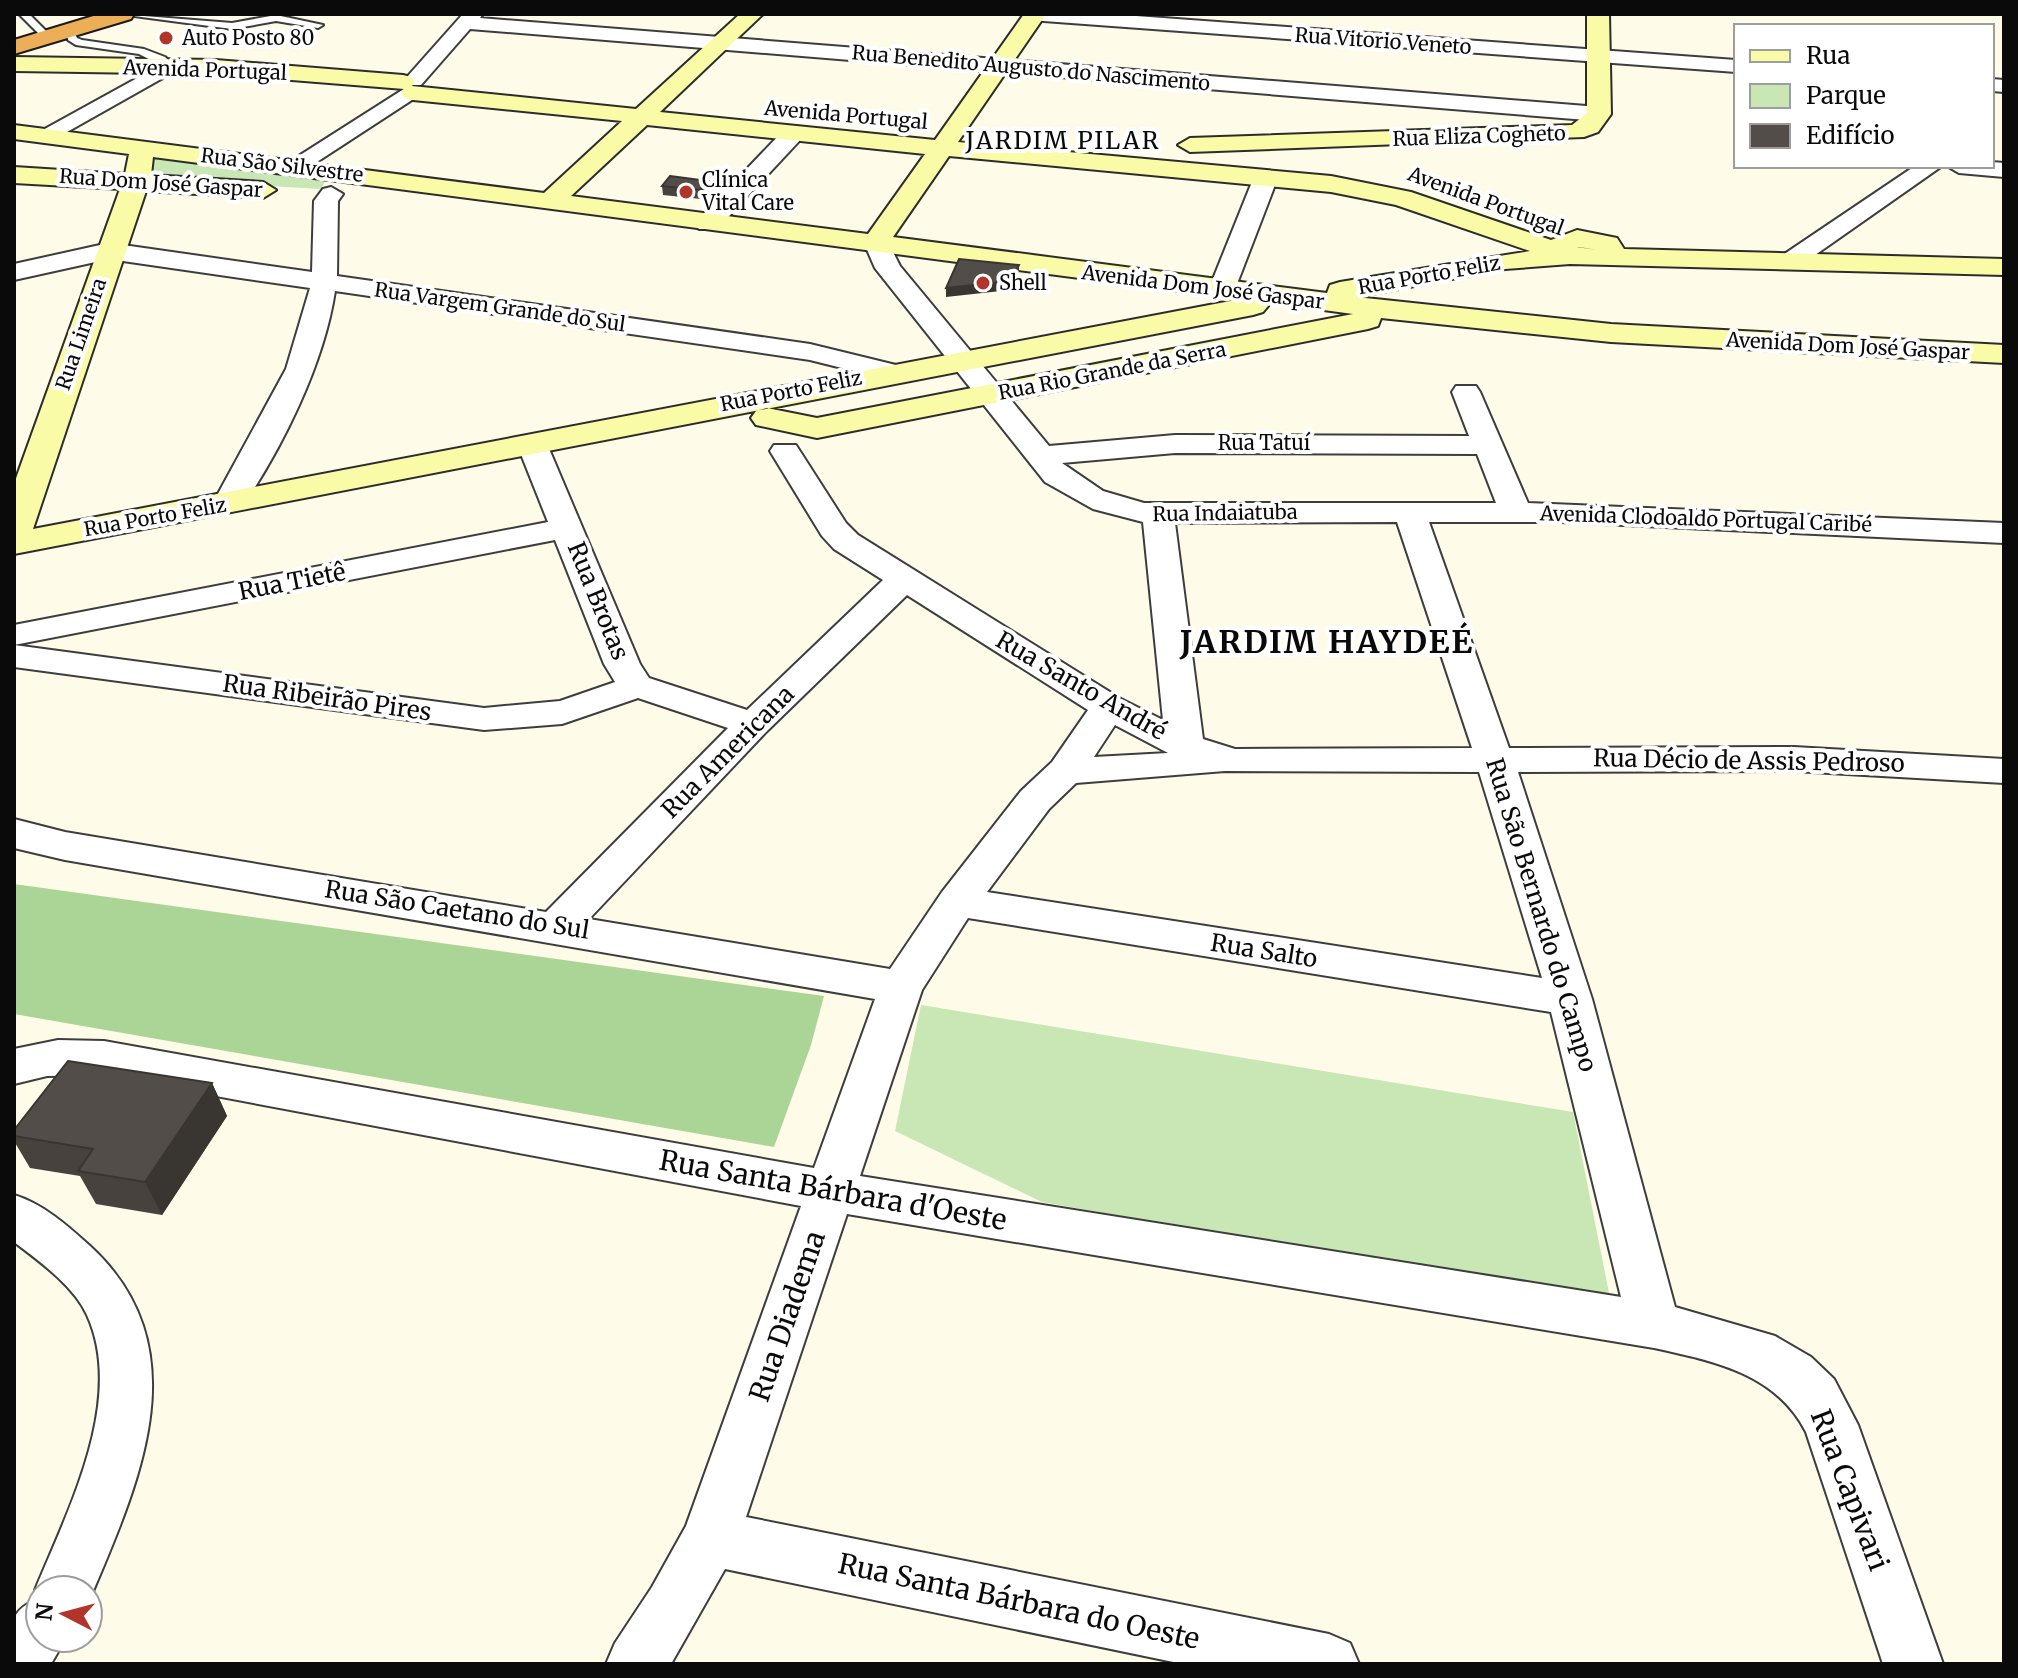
<svg xmlns="http://www.w3.org/2000/svg" width="2018" height="1678" font-family="Merriweather,serif">
<style>
.green{fill:#c9e6b5}
.forest{fill:#abd596}
.lines{fill:none;stroke-linecap:round;stroke-linejoin:round}
.lane-casing{stroke:#3d3d3d;stroke-width:4}
.street-casing{stroke:#3d3d3d;stroke-width:4}
.secondary-casing{stroke:#2c2c2c;stroke-width:4}
.highway-casing{stroke:#1b1b1b;stroke-width:4}
.lane{fill:#fff;fill-rule:evenodd}
.street{fill:#fff;fill-rule:evenodd}
.secondary{fill:#fafba7;fill-rule:evenodd}
.highway{fill:#edae58;fill-rule:evenodd}
.wall{fill:#47423e}
.shaded-wall{fill:#393632}
.building{fill:#524d48;stroke:#393632;stroke-width:2}
.poi-dot{fill:#b2352b;stroke:#fff;stroke-width:3}
.labels{text-anchor:middle;stroke-width:8;stroke-linejoin:round;paint-order:stroke}
.far-poi-label{font-size:20px;fill:#0a0a0a;stroke:#fff;text-anchor:start}
.far-street-label{font-size:20px;fill:#0a0a0a;stroke:#fff}
.far-quarter-label{font-size:24px;letter-spacing:2px;fill:#0a0a0a;stroke:#fff}
.street-label{font-size:24px;fill:#0a0a0a;stroke:#fff}
.near-street-label{font-size:28px;fill:#0a0a0a;stroke:#fff}
.district-label{font-size:32px;font-weight:bold;letter-spacing:2px;fill:#0a0a0a;stroke:#fff}
</style>
<rect width="100%" height="100%" fill="#fefce9"/>
<path class="green" d="M147 155 326 179 321 189 143 179Z
M921 1005 1573 1112 1611 1303 1042 1202 895 1131Z"/>
<path class="forest" d="M14 884 824 996 811 1045 774 1147 14 1014Z"/>
<g class="lines">
<g class="lane-casing">
<path id="lane" d="M19 14H29L46 31V35H40Z
M119 14 232 23 276 15 323 25 318 28 276 21 232 29Z
M67 29H73L77 38 82 40 144 49 165 57 175 66 166 68 139 54 76 45 68 40Z"/>
</g>
<g class="street-casing">
<path id="street" d="M463 14H483L480 18 1599 107 1610 114 1599 121 470 29 421 85H407L404 81 407 77Z
M1020 14H1109L1736 60V72L1030 20Z
M170 60 177 62 180 66 177 70 51 141H35L32 136Z
M1992 79 2004 80V92L1992 91Z
M407 87 415 88 418 93 415 98 303 171H287L283 166Z
M794 126 805 133 802 138 717 229H699L696 224 699 219 786 128Z
M1992 162 2004 163V177L1959 173 1947 166H1992Z
M1915 166H1942L1798 267H1780L1776 262 1780 257Z
M1266 170 1278 177 1235 289 1231 295H1213L1209 289 1254 177Z
M331 187 343 194 338 201 337 276 810 344 900 366 904 372 900 378 890 380 810 360 335 291C324 364 282 449 240 510H218L213 503 286 369 310 288 109 259 14 280V264L109 243 312 272 314 201 323 189Z
M878 237 887 240 900 266 1049 446 1175 435 1469 436 1452 392 1456 386H1476L1480 392 1528 503 2004 523V543L1560 522H1429L1509 748 1794 747 2004 759V783L1794 771 1518 772 1592 999 1675 1307 1775 1336 1811 1357 1834 1379 1858 1425 1943 1664H1883L1806 1432C1776 1373 1713 1361 1654 1348L847 1214 746 1517 1329 1634 1350 1643 1359 1664H1183L725 1569 671 1664H606L615 1643 652 1587 686 1526 801 1206 104 1075 47 1076 14 1084V1049L58 1040 104 1041 814 1168 875 999 65 860 14 848V819L65 832 546 912 728 728 638 698 562 724 484 730 14 667V625L548 522 517 444 521 438H543L547 444 640 664 649 678 747 710 883 580 834 549 822 536 770 451 774 445H796L846 523 858 535 1121 699 1163 720 1143 522 1093 509 1045 482 875 268 865 245ZM1175 453 1477 454 1496 503H1144L1103 491 1062 463ZM1397 522 1472 748 1235 749 1203 739 1175 523ZM555 540 604 664 615 682 560 701 484 708 14 645ZM907 595 1088 710 1052 762 1021 791 942 892 890 969 589 919 766 732ZM1115 725 1168 753 1094 757ZM1225 771 1479 772 1542 978 987 892 1049 809 1076 783ZM968 918 1551 1012 1621 1297 860 1176 922 990Z
M14 1195C43 1204 67 1225 90 1246 202 1349 138 1485 88 1603V1590H40V1638H66L51 1664H14C14 1630 3 1613 38 1599L35 1590C67 1512 126 1400 87 1315 74 1286 39 1261 14 1242Z"/>
</g>
<g class="secondary-casing">
<path id="secondary" d="M740 14H763L660 112 935 140 1024 14H1046L958 142 1331 176 1411 192 1551 240 1577 230 1617 238 1624 249 2004 259V275L1570 264 1505 269 1356 297 1611 324 2004 345V363L1611 342 1381 318 1378 326 1368 329 817 438 756 425 751 418 756 411 767 408 817 418 1353 314 1265 302 1268 306 1263 312 1253 315 14 554V484L120 189 14 183V167L125 174 129 154 14 139V125L544 193 622 121 413 100 405 98 401 93 404 89 216 74 14 71V57L216 60 403 75 411 77 415 82 412 86 636 109ZM647 125 925 154 868 234 571 196ZM949 156 1331 192 1396 205 1530 251 1340 282 1330 285 1327 293 893 237ZM153 157 1241 299 33 529 146 191 263 198 276 190 263 182 151 175ZM1577 247H1579L1597 250Z
M1587 14H1609L1611 114 1598 132 1584 137 1190 152 1178 145 1190 138 1572 125 1587 113Z"/>
</g>
<g class="highway-casing">
<path id="highway" d="M100 14H134L131 19 14 54V40Z"/>
</g>
<use href="#lane" class="lane"/>
<use href="#street" class="street"/>
<use href="#secondary" class="secondary"/>
<use href="#highway" class="highway"/>
</g>
<path class="wall" d="M662 186 709 189 701 199 663 195Z
M212 1083 227 1116 162 1215 96 1204 80 1176 30 1168 14 1141V1130Z"/>
<path class="shaded-wall" d="M708 181 709 189 701 199 700 190Z
M1019 265V275L1010 290 946 297V288Z
M212 1083 227 1116 162 1215 145 1182Z"/>
<path class="building" d="M670 176 708 181 700 190 662 186Z
M959 259 1019 265 1010 281 946 288Z
M68 1061 212 1083 145 1182 78 1171 93 1149 14 1136V1130Z"/>
<g class="poi-dot">
<circle cx="166" cy="38" r="8"/>
<circle cx="686" cy="192" r="8"/>
<circle cx="983" cy="283" r="8"/>
</g>
<g class="labels">
<g class="far-poi-label">
<text x="182" y="45">Auto Posto 80</text>
<text x="702" y="187">Clínica<tspan x="702" dy="23">Vital Care</tspan></text>
<text x="999" y="290">Shell</text>
</g>
<g class="far-street-label">
<text transform="translate(1383 41) rotate(4)" y="7">Rua Vitorio Veneto</text>
<text transform="translate(1031 68) rotate(5)" y="7">Rua Benedito Augusto do Nascimento</text>
<text transform="translate(205 70) rotate(2)" y="7">Avenida Portugal</text>
<text transform="translate(846 115) rotate(5)" y="7">Avenida Portugal</text>
<text transform="translate(1479 136) rotate(-2)" y="7">Rua Eliza Cogheto</text>
<text transform="translate(282 165) rotate(7)" y="7">Rua São Silvestre</text>
<text transform="translate(161 183) rotate(4)" y="7">Rua Dom José Gaspar</text>
<text transform="translate(1486 201) rotate(20)" y="7">Avenida Portugal</text>
<text transform="translate(1429 275) rotate(-10)" y="7">Rua Porto Feliz</text>
<text transform="translate(1203 287) rotate(7)" y="7">Avenida Dom José Gaspar</text>
<text transform="translate(500 307) rotate(8)" y="7">Rua Vargem Grande do Sul</text>
<text transform="translate(81 334) rotate(-71)" y="7">Rua Limeira</text>
<text transform="translate(1848 346) rotate(3)" y="7">Avenida Dom José Gaspar</text>
<text transform="translate(1112 371) rotate(-11)" y="7">Rua Rio Grande da Serra</text>
<text transform="translate(791 391) rotate(-11)" y="7">Rua Porto Feliz</text>
<text x="1264" y="450">Rua Tatuí</text>
<text transform="translate(1225 513) rotate(-1)" y="7">Rua Indaiatuba</text>
<text transform="translate(155 517) rotate(-10)" y="7">Rua Porto Feliz</text>
<text transform="translate(1706 519) rotate(2)" y="7">Avenida Clodoaldo Portugal Caribé</text>
</g>
<g class="far-quarter-label">
<text x="1063" y="149">JARDIM PILAR</text>
</g>
<g class="street-label">
<text transform="translate(292 582) rotate(-11)" y="8">Rua Tietê</text>
<text transform="translate(598 601) rotate(68)" y="8">Rua Brotas</text>
<text transform="translate(1081 686) rotate(30)" y="8">Rua Santo André</text>
<text transform="translate(327 698) rotate(8)" y="8">Rua Ribeirão Pires</text>
<text transform="translate(728 752) rotate(-45)" y="8">Rua Americana</text>
<text transform="translate(1749 761) rotate(1)" y="8">Rua Décio de Assis Pedroso</text>
<text transform="translate(457 910) rotate(9)" y="8">Rua São Caetano do Sul</text>
<text transform="translate(1541 915) rotate(73)" y="8">Rua São Bernardo do Campo</text>
<text transform="translate(1264 951) rotate(9)" y="8">Rua Salto</text>
</g>
<g class="near-street-label">
<text transform="translate(833 1190) rotate(10)" y="10">Rua Santa Bárbara d'Oeste</text>
<text transform="translate(787 1316) rotate(-71)" y="10">Rua Diadema</text>
<text transform="translate(1850 1490) rotate(69)" y="10">Rua Capivari</text>
<text transform="translate(1019 1601) rotate(12)" y="10">Rua Santa Bárbara do Oeste</text>
</g>
<g class="district-label">
<text x="1327" y="653">JARDIM HAYDEÉ</text>
</g>
</g>
<rect width="2018" height="1678" fill="none" stroke="#0a0a0a" stroke-width="32"/>
<rect x="1734" y="24" width="260" height="144" fill="#ffffff" stroke="#9d9d9d" stroke-width="2"/>
<rect x="1750" y="50" width="40" height="12" fill="#fafba7" stroke="#9d9d9d" stroke-width="2"/>
<text x="1806" y="64" font-size="24" fill="#0a0a0a">Rua</text>
<rect x="1750" y="84" width="40" height="24" fill="#c9e6b5" stroke="#9d9d9d" stroke-width="2"/>
<text x="1806" y="104" font-size="24" fill="#0a0a0a">Parque</text>
<rect x="1750" y="124" width="40" height="24" fill="#524d48" stroke="#9d9d9d" stroke-width="2"/>
<text x="1806" y="144" font-size="24" fill="#0a0a0a">Edifício</text>
<g transform="translate(64 1614) rotate(276)"><circle r="38" fill="#ffffff" stroke="#9d9d9d" stroke-width="2"/>
<path d="M0-6L14 30L0 20L-14 30Z" fill="#b2352b"/>
<text y="-12" font-size="22" font-weight="bold" text-anchor="middle" fill="#0a0a0a">N</text>
</g>
</svg>
